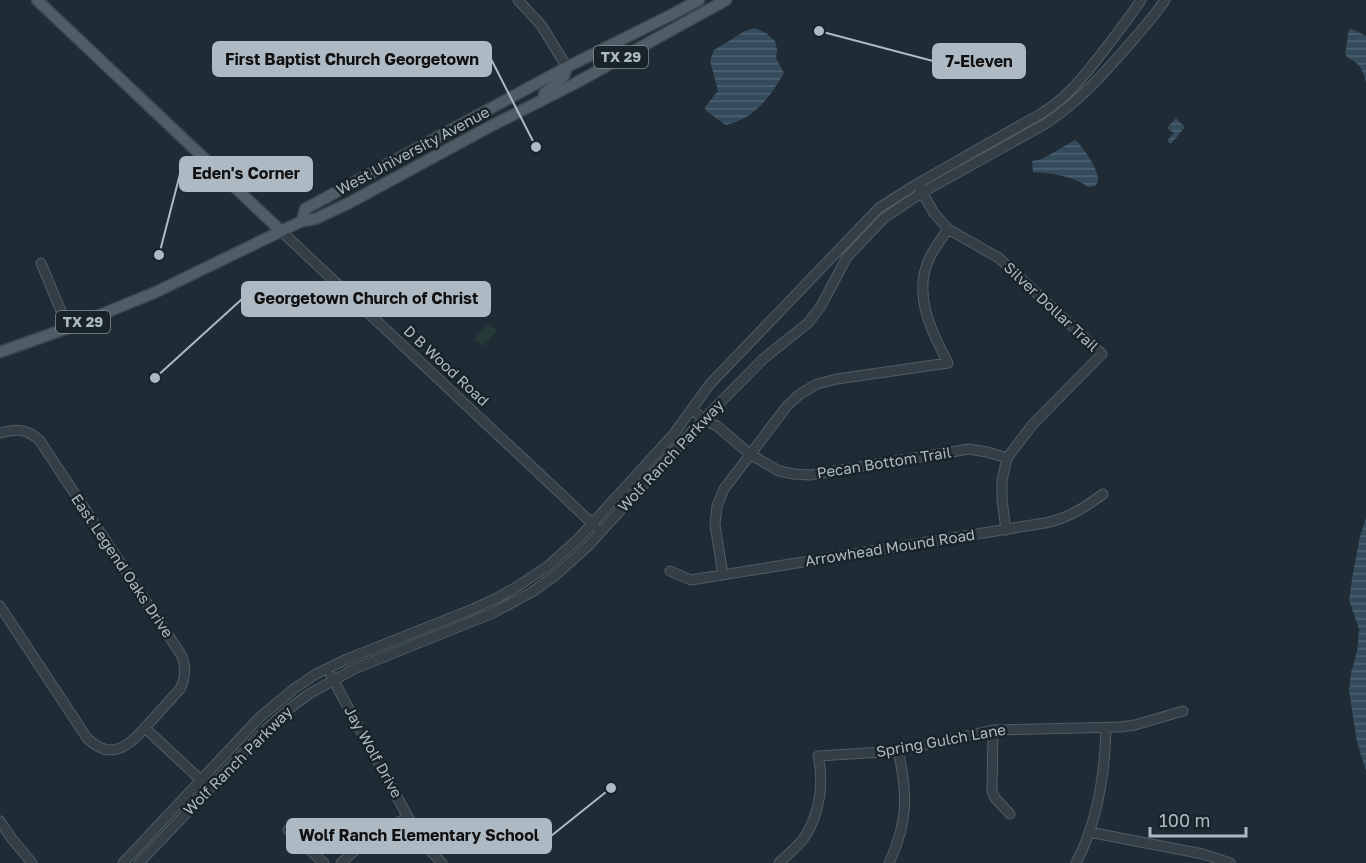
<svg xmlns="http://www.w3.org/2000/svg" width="1366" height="863" font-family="'Golos Text',sans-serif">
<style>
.pitch{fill:#253a37}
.water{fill:url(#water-rules)}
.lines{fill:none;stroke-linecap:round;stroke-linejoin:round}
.minor-casing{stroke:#515c64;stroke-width:11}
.major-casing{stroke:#3d474f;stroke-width:13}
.minor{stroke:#333e46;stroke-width:9}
.major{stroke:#515d66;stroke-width:10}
.labels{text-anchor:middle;stroke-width:5;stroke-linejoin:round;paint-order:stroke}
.shield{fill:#19232a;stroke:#818c95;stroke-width:1.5}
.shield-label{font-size:14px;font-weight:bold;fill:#adb9c3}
.street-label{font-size:15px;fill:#adb9c3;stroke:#19232a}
.leader{fill:none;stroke:#adb9c3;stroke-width:2}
.callout-dot{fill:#adb9c3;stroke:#19232a;stroke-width:2}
.callout{fill:#adb9c3;stroke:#adb9c3;stroke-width:2}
.callout-label{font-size:16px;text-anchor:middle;font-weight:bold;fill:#111}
</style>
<defs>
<pattern id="water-rules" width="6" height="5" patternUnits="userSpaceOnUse" patternTransform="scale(1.5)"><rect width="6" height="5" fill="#344b5c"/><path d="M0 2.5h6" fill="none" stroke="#4f6372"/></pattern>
</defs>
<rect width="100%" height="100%" fill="#202c35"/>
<path class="pitch" d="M489 323 497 331 483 346 474 339Z"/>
<path class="water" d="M755 28 766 33 775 41 777 49 776 58 784 73C769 98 756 118 726 125L706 111 705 107 718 91 710 61 714 50 745 31Z
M1350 28 1366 36V83C1364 72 1360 63 1348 58L1345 53C1348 44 1346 37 1350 28Z
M1176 118 1185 127 1171 144 1167 141 1174 133 1167 128Z
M1075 140C1083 147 1097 167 1098 178 1099 182 1097 183 1095 186L1088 187C1074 176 1051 173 1033 172L1032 161 1042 159Z
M1366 518V771L1357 742 1349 690 1351 673 1357 651 1359 629 1349 600 1353 573 1360 536Z"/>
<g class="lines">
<g class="minor-casing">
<path id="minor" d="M518 0 541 25 567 67
M920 189 934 213 948 229 999 258 1102 354 1033 424 1007 458 1002 480V500L1006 530
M281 231 596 527
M41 263 68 328
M692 409 704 420 717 426 751 455 779 471 794 474 810 475 969 449 987 452 1007 458
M0 433C16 428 28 429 40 441L182 656C186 668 186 678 180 689 171 699 161 710 152 720 133 741 114 765 87 738L0 606
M670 571 691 580 1045 523C1069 518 1084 508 1103 494
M723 575 715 525 717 506 724 489 787 406 800 394 817 384 837 379 948 363C931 331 912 293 930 257 935 247 942 238 948 229
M331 676 408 817 428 848 442 863
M145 728 205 784
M993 730 992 791 995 798 1010 814
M0 821 12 839 32 863
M288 830 324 863
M1089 832 1203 854 1230 863
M123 863 260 717 295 688 316 674 347 659 473 609 497 598 518 586 548 566 578 539 673 435 710 384 879 208 917 184 1042 113C1067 98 1084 76 1102 53 1115 36 1129 18 1141 0
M139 863 266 729 290 708 309 694 354 669 493 613 532 592 557 574 588 546 695 428 763 359 808 323 821 306 847 257 884 218 923 192 1045 124C1080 101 1106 71 1133 40 1144 27 1156 14 1165 0
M341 863 363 843 408 817
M779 863C788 854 799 846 806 835 820 812 824 782 818 756L898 751 993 730 1121 727 1135 725 1183 711
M889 863C908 823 908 793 898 751
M1076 863C1098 821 1105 774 1106 728"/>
</g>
<g class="major-casing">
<path id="major" d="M37 0 281 231
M544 94 564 76 567 67
M302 221 305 209 567 67 671 15 699 0
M0 352 68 328 156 292 302 221 315 219 349 203 489 127 572 85 726 0"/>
</g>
<use href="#minor" class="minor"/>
<use href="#major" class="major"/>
</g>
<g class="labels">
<g class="shield">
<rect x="594" y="46" width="54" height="22" rx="4.5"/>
<rect x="56" y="311" width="54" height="22" rx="4.5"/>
</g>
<g class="shield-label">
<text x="621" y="62">TX 29</text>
<text x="83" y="327">TX 29</text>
</g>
<g class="street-label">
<text transform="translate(413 151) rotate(-28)" y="5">West University Avenue</text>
<text transform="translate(1051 307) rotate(43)" y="5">Silver Dollar Trail</text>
<text transform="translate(446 366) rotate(43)" y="5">D B Wood Road</text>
<text transform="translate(671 456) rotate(-47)" y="5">Wolf Ranch Parkway</text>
<text transform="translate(884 463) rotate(-9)" y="5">Pecan Bottom Trail</text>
<text transform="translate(890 548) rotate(-9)" y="5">Arrowhead Mound Road</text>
<text transform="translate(122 566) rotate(56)" y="5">East Legend Oaks Drive</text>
<text transform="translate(941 741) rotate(-10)" y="5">Spring Gulch Lane</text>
<text transform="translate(373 752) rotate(61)" y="5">Jay Wolf Drive</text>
<text transform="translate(238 761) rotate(-45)" y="5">Wolf Ranch Parkway</text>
</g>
</g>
<path class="leader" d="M536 147L491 59M819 31L933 61M159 255L180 174M155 378L242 299M611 788L551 836"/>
<g class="callout-dot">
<circle cx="536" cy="147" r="6"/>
<circle cx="819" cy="31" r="6"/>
<circle cx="159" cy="255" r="6"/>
<circle cx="155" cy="378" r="6"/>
<circle cx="611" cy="788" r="6"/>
</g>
<g class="callout">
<rect x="213" y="42" width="278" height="34" rx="6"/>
<rect x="933" y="44" width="92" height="34" rx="6"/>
<rect x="180" y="157" width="132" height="34" rx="6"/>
<rect x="242" y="282" width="248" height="34" rx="6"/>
<rect x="287" y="819" width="264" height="34" rx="6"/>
</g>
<g class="callout-label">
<text x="352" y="65">First Baptist Church Georgetown</text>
<text x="979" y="67">7-Eleven</text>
<text x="246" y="179">Eden's Corner</text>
<text x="366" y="304">Georgetown Church of Christ</text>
<text x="419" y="841">Wolf Ranch Elementary School</text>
</g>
<path d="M1150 827v9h96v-9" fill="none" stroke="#adb9c3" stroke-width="3"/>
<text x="1159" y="827" font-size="18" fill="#adb9c3" stroke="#19232a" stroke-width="4.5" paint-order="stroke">100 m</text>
</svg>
